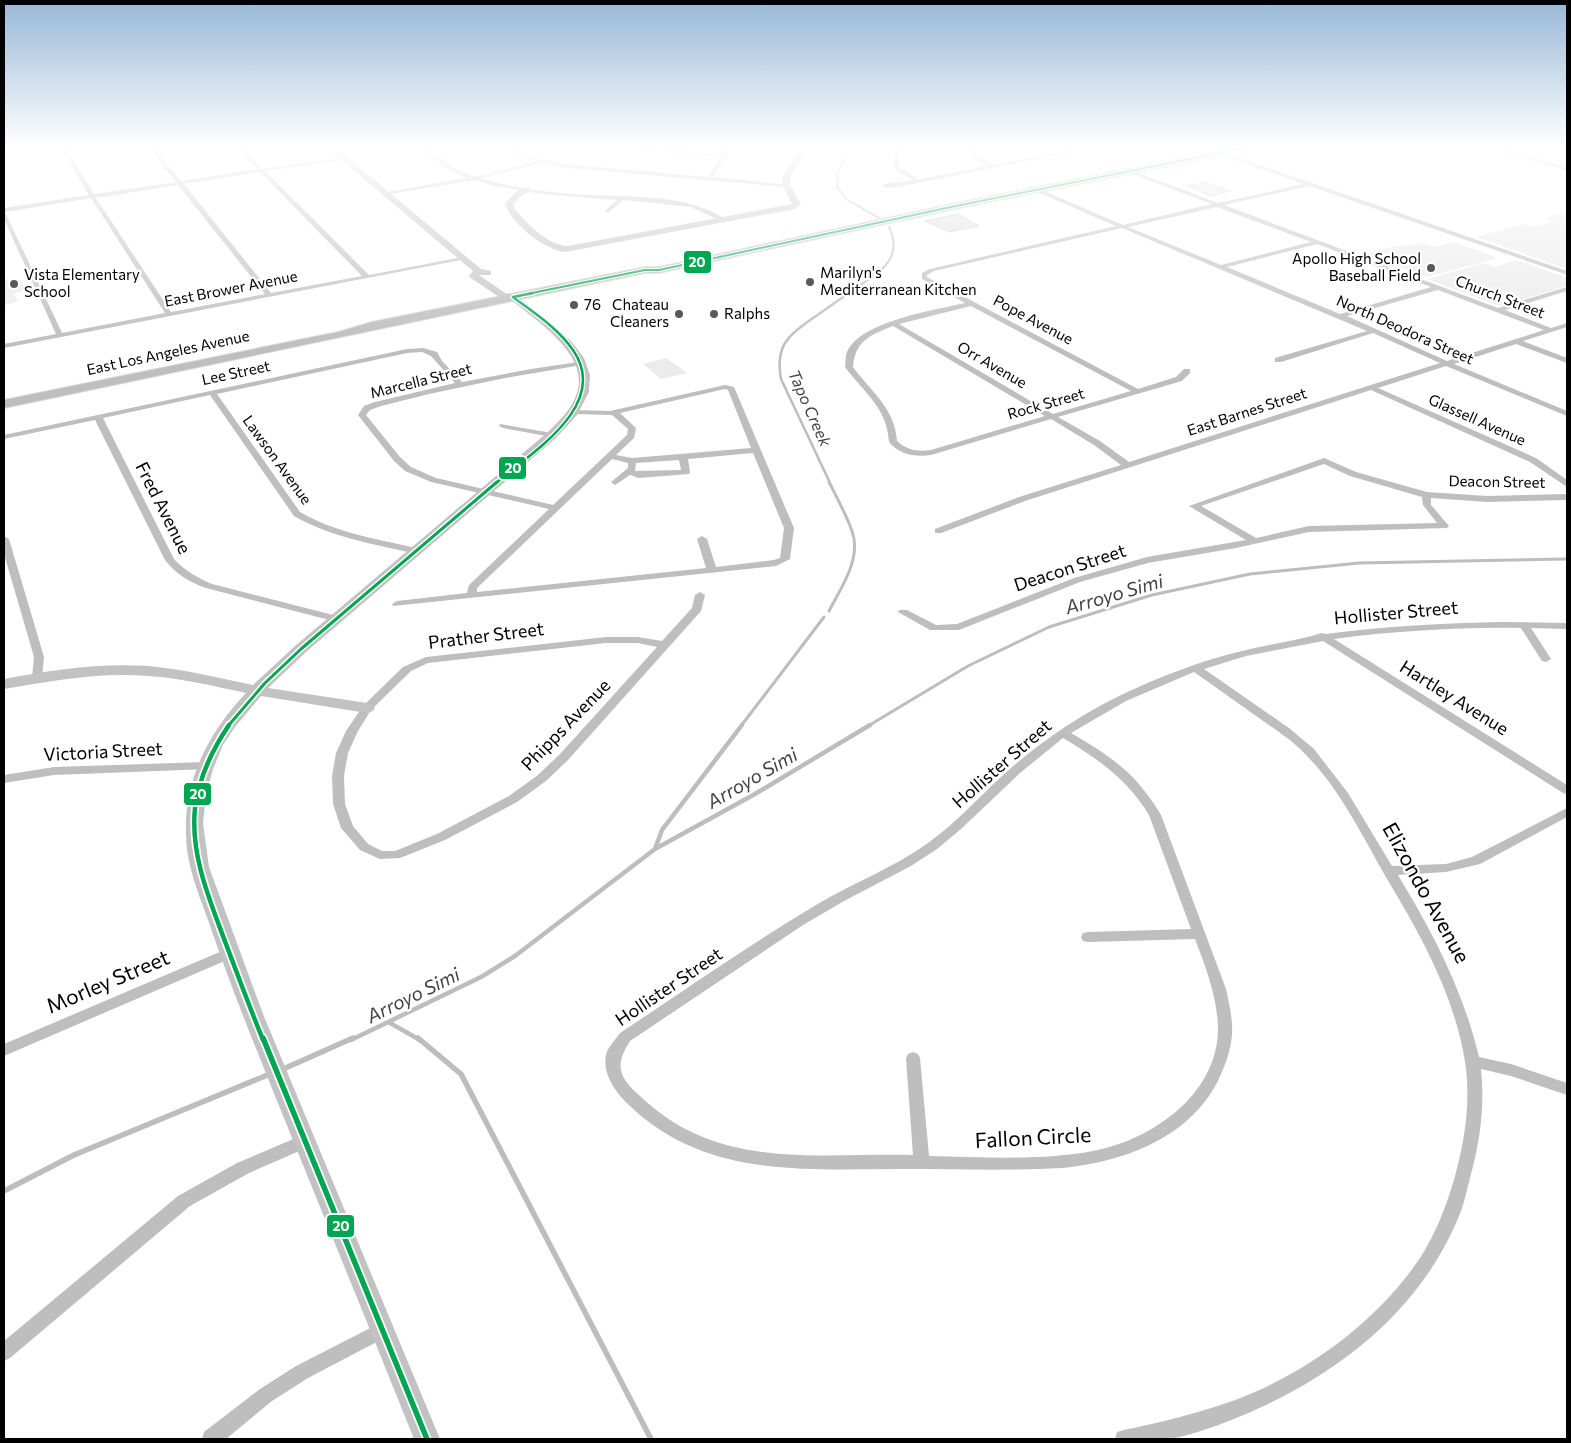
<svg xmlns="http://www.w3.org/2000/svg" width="1571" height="1443" font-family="Commissioner,sans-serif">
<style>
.green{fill:#ebebeb}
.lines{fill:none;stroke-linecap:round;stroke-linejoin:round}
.stream-far4{stroke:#bdbdbd;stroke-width:2}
.stream-far3{stroke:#bdbdbd;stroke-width:2.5}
.stream-far2{stroke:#bdbdbd;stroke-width:3}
.stream-far1{stroke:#bdbdbd;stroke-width:4.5}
.stream{stroke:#bdbdbd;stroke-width:5.5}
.building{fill:#dedede;stroke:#c6c6c6}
.primary-casing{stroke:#dbdbdb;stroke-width:2}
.street{fill:#bebebe;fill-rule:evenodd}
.secondary{fill:#c2c2c2;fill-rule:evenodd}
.primary{fill:#bebebe;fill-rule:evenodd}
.bus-1-far4-casing{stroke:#fff;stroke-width:4}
.bus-1-far3-casing{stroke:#fff;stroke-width:5}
.bus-1-far2-casing{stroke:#fff;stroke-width:6}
.bus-1-far1-casing{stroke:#fff;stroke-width:8}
.bus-1-casing{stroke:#fff;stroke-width:9}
.bus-1-far4{stroke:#00a651;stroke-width:2}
.bus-1-far3{stroke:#00a651;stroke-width:2.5}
.bus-1-far2{stroke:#00a651;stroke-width:3}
.bus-1-far1{stroke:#00a651;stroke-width:4.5}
.bus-1{stroke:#00a651;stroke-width:5.5}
.poi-dot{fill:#595959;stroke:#fff;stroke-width:2}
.labels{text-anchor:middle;stroke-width:4.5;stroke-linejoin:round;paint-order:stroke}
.far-poi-label{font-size:15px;fill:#000;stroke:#fff;text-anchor:start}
.far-street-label{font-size:15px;fill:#000;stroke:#fff}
.far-water-label{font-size:16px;font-style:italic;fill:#424242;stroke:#fff}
.street-label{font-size:18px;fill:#000;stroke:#fff}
.water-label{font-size:19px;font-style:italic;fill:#424242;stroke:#fff}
.near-street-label{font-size:21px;fill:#000;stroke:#fff}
.line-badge{stroke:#fff;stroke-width:2}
.badge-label{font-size:14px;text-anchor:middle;font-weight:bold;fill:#fff}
</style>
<rect width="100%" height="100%" fill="#fff"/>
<path class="green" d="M1567 212V269L1476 237 1524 224 1532 227 1553 222 1544 218Z
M1454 242 1498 258 1426 277 1364 254 1400 245 1406 246 1421 243 1435 247Z
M1517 260 1567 278V286L1500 306 1427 279 1484 263 1494 267Z
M8 279 9 282 21 280 26 291 14 293 18 302 4 305V280Z
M666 358 686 372 687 373 661 379 643 364Z"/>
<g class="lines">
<path class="stream-far4" d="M851 147 838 172 837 187 846 199 879 218
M847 294C872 276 906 263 889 227"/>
<path class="stream-far3" d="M830 483 781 379C775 345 788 336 813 318 825 310 837 301 849 293"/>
<path class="stream-far2" d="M829 482C837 498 846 514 852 531 862 558 841 588 829 611
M741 726 824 617
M868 726 968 666 1049 627 1152 595 1250 574 1359 563 1567 559"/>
<path class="stream-far1" d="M655 849 662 830 742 725
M390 1023 420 1040
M351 1040 481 977 515 956 655 849 755 794 870 725"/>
<path class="stream" d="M418 1038 461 1074 651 1439
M281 1070 353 1038
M4 1191 74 1155 270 1074"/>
</g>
<path class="building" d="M1206 182 1231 191 1211 196 1186 186Z
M958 214 979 226 949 232 925 221Z"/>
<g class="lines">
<g class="primary-casing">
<path id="primary" d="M1237 147H1255L1251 150 951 210 659 273H645L4 408V400L338 332 372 322 645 267H659L951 204Z"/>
</g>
<path class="street" d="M60 147H66L94 194 176 182 148 147H154L181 181 257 169 235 147H241L263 169 344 157 342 160 265 171 369 275 463 257 466 259 4 348V344L56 334 4 219V208L89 195ZM260 172 362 276 271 293 184 184ZM178 185 265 294 171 312 96 198ZM91 198 165 313 62 333 5 212Z
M418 147C430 147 455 172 473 176 482 178 525 164 537 161L527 159 504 147H511L531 157 566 164 708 177 720 157 613 147H637L722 154 726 147H732L713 177 789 185 786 187 566 168 543 163 480 178C516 189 553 193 590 195 634 197 687 194 725 219V221L723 222 691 207 623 200 608 213 605 211 617 200 542 194 495 186 474 180 384 195 386 192 467 178 446 168Z
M896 147H902L898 161 900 168 919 179 987 166 972 157 971 147H977V155L993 165 1086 147H1098L892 188 882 187 884 184 913 180 900 174 893 165Z
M1488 147H1497L1567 167V171Z
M1220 151 1567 271V275L1565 274 1309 186 1224 205 1498 308 1567 287V291L1505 310 1551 328 1567 323V327L1523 341 1567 358V363L1516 344 1454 364 1567 411V416L1446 366 1378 388 1536 458 1567 480V487L1530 462 1371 390 1025 501 941 533H935V529L1019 497 1121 465 1094 445 1051 419 931 455C914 457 900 455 889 442 887 407 864 393 845 367 846 362 845 356 847 352 861 321 935 310 965 303L922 279V273L930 269 1116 226 1035 191V189H1039L1123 225 1212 204 1129 173 1131 170 1218 203 1303 184 1218 154ZM1217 207 1311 242 1221 265 1128 227ZM1122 228 1367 331 1275 358V362H1281L1373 333 1440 363 1129 462 1100 441 1058 417 1182 381 1190 373V369H1184L1176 377 1138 389 927 277V275L934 271ZM1317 244 1431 287 1340 314 1227 267ZM1438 290 1544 330 1447 361 1347 316ZM971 306 1131 391 1053 414 899 324ZM893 326 1045 416 931 450C917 452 907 450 897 441 895 408 871 392 853 367 855 341 870 335 893 326Z
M423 348 437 352 442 361 462 382 531 369 585 361 586 363 582 365 505 378 429 394 381 406 370 410 366 415 400 457 411 467 436 478 553 505 627 435 628 429 612 415 574 414H571V410L610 411 725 385 734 387 794 528 790 559 776 566 393 606 392 604 397 601 467 593 469 585 549 509 431 482 405 471 394 461 358 415 364 406 375 402 455 383 431 356 422 352 407 353 217 394 300 512C338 534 379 539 420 549L422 551 417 554C375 544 332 538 294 516L210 395 103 418 174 559C185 571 198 578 212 584L341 617 342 619 341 621 337 622 206 588C189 582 176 574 165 560L95 420 4 439V435L407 349ZM725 389 728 390 751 448 632 458 616 455 634 438 636 428 620 413ZM753 453 784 528 780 558 774 560 716 567 707 539 702 536 697 539 706 568 477 592V588L612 459 628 463V468L611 482 615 485 630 475 639 478 689 474 690 472 688 459ZM679 460 681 470 635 471 636 463Z
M500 424 552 433 556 435 552 437 503 428 499 426Z
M1324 458 1356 472 1427 492 1487 496 1567 494V500L1487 502 1431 498V505L1449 526 1447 528 1309 532 1236 548 1148 563 1080 582 959 630H930L898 612 899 610H907L936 625 957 624 1074 578 1147 557 1246 540 1189 506ZM1324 464 1350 476 1422 497 1423 505 1437 523 1309 526 1256 538 1201 506Z
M4 536 9 539 44 657 42 678 37 681 32 678 34 657 4 554Z
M700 592 705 595 701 611 568 760 546 781 517 802 445 840 400 858 380 859 360 850 341 828 333 804 332 776 336 753 346 731 363 706 403 667 426 657 606 637H638L662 641 692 608 695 595ZM606 643H638L657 647 560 754 538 775 509 796 437 834 395 851H382L368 844 353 826 345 804 344 776 348 753 358 731 371 710 411 671 428 663Z
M1502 622 1567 623V629L1531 628 1551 659 1546 662 1542 661 1521 628C1459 627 1396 631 1334 639L1567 785V794L1563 793 1323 641 1246 656 1204 669 1289 728 1314 749 1348 793 1392 866 1446 864 1472 857 1567 808V817L1480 864 1446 872 1398 875C1433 933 1463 990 1479 1057L1511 1064 1567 1083V1095L1511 1076 1481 1069C1485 1106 1480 1142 1470 1178 1467 1189 1465 1200 1461 1211 1426 1301 1353 1363 1268 1404 1241 1417 1197 1435 1168 1439 1151 1441 1131 1440 1115 1439L1117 1432 1124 1430C1162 1422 1199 1413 1235 1400 1307 1373 1377 1322 1420 1258 1436 1233 1447 1205 1455 1176 1465 1139 1471 1101 1465 1062 1455 998 1423 939 1390 884 1364 840 1341 789 1304 753 1291 739 1274 729 1259 718 1237 703 1216 687 1194 672L1126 701 1071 733C1112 757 1136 773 1161 815L1226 989C1229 1003 1233 1019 1232 1034 1231 1050 1225 1066 1218 1081 1188 1139 1123 1162 1062 1168 1010 1171 956 1169 904 1169 806 1169 705 1179 629 1105 616 1093 602 1074 606 1055 607 1048 616 1039 620 1033 685 990 749 945 816 905 853 883 893 868 928 843 955 824 977 799 1001 777 1036 745 1076 717 1119 696 1159 677 1200 661 1242 651 1269 644 1297 641 1322 633L1326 634C1385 626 1443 623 1502 622ZM1063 738C1098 759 1127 779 1149 815L1191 929 1088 932 1083 933 1081 937 1083 941 1088 942 1195 939C1206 968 1218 999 1218 1031 1216 1096 1151 1140 1093 1151 1040 1161 983 1157 929 1156L920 1058 918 1054 913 1052 908 1054 906 1058 913 1155C816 1153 718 1171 640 1096 619 1077 614 1066 630 1041L803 925 844 901 911 866 937 849 961 829 1020 773Z
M205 762 211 766 209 769 54 775 4 783V775L54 767Z
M229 948 234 949 236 953 234 957 4 1056V1044Z
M305 1134 311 1136 313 1141 311 1146 249 1173 190 1206 10 1358 4 1361V1341L178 1196 237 1163Z
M384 1321 390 1323 393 1329 390 1335 308 1378 272 1401 226 1439H202L204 1432 260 1389 296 1366Z"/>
<path class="secondary" d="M326 147H335L481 269 491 271V275H479L505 293 516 295 571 341 584 358 590 375 589 392 577 415 556 438 306 652 268 688 367 703 373 705 375 708 373 711 367 713 261 696 235 727 223 745 213 769 206 796 203 823 209 867 263 1014 440 1439H414C361 1306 306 1174 253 1041 237 1001 222 961 208 920 198 892 186 864 186 834 184 779 209 732 246 693 213 686 181 678 148 676 99 672 52 681 4 689V679C51 670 100 663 148 666 184 669 218 678 253 685L295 646 548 432C559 421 572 409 577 393 590 354 535 320 510 299L499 297 471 278 469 276 473 271Z
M800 147H808L791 176 790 185 801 204 795 209 565 252C543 249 514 225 505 205 511 197 518 186 530 187V191L520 197 513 205 515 209C527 224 549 246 568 246L792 204 782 185 783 176Z"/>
<use href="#primary" class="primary"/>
<g class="bus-1-far4-casing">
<path id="bus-1-far4" d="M527 294 645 270H659L951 207 1250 147"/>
</g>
<g class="bus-1-far3-casing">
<path id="bus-1-far3" d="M513 297 533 293
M496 483C532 452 611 405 573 350 558 328 534 313 513 297"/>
</g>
<g class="bus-1-far2-casing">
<path id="bus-1-far2" d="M228 726 265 683 301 649 497 482"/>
</g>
<g class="bus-1-far1-casing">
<path id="bus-1-far1" d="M229 725C212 750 199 777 195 808 190 855 210 901 226 944 238 976 250 1008 263 1040"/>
</g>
<g class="bus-1-casing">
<path id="bus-1" d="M263 1038 427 1439"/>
</g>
<use href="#bus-1-far4" class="bus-1-far4"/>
<use href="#bus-1-far3" class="bus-1-far3"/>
<use href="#bus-1-far2" class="bus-1-far2"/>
<use href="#bus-1-far1" class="bus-1-far1"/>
<use href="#bus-1" class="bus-1"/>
</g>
<linearGradient id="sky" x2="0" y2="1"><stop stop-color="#97b8d7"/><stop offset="0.42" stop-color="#fff"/><stop offset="1" stop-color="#fff" stop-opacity="0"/></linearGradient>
<rect width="1571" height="349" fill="url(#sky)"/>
<g class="poi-dot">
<circle cx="1431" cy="268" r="5"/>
<circle cx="810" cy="282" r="5"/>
<circle cx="14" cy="284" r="5"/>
<circle cx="574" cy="305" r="5"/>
<circle cx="679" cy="314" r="5"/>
<circle cx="714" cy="314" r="5"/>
</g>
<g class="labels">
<g class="far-poi-label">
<text x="1421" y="264" text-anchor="end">Apollo High School<tspan x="1421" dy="17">Baseball Field</tspan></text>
<text x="820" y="278">Marilyn's<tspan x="820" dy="17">Mediterranean Kitchen</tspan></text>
<text x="24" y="280">Vista Elementary<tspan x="24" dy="17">School</tspan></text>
<text x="584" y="310">76</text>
<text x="669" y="310" text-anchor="end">Chateau<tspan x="669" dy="17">Cleaners</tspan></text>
<text x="724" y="319">Ralphs</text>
</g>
<g class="far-street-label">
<text transform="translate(231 289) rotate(-11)" y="5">East Brower Avenue</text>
<text transform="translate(1500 297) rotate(21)" y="5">Church Street</text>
<text transform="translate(1033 320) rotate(28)" y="5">Pope Avenue</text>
<text transform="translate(1405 330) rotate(24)" y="5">North Deodora Street</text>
<text transform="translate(168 353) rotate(-12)" y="5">East Los Angeles Avenue</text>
<text transform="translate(992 365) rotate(30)" y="5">Orr Avenue</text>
<text transform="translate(236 373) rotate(-12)" y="5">Lee Street</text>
<text transform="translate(421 381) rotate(-14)" y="5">Marcella Street</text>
<text transform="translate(1046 404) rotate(-16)" y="5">Rock Street</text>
<text transform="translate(1247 412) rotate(-18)" y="5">East Barnes Street</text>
<text transform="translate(1477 420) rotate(24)" y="5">Glassell Avenue</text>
<text transform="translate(277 460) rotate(54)" y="5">Lawson Avenue</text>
<text transform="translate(1497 482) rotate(1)" y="5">Deacon Street</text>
</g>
<g class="far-water-label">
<text transform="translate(810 408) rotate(66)" y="6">Tapo Creek</text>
</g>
<g class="street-label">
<text transform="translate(163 508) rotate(63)" y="6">Fred Avenue</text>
<text transform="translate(1070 568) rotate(-18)" y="6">Deacon Street</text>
<text transform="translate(1396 613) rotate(-5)" y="6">Hollister Street</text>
<text transform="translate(486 636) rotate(-7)" y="6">Prather Street</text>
<text transform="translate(1454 698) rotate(32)" y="6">Hartley Avenue</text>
<text transform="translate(566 725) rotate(-46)" y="6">Phipps Avenue</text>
<text transform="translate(103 752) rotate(-3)" y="6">Victoria Street</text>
<text transform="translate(1002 764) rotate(-41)" y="6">Hollister Street</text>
<text transform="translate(669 987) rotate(-34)" y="6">Hollister Street</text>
</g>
<g class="water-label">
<text transform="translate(1114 594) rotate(-16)" y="7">Arroyo Simi</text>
<text transform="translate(752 778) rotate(-30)" y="7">Arroyo Simi</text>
<text transform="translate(413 995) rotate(-26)" y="7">Arroyo Simi</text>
</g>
<g class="near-street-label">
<text transform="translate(1426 893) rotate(61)" y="7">Elizondo Avenue</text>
<text transform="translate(108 982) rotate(-23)" y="7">Morley Street</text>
<text transform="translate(1033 1138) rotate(-3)" y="7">Fallon Circle</text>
</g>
</g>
<g class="line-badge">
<rect x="683" y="250" width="29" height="24" rx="5" fill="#00a651"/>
<rect x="498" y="456" width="29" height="24" rx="5" fill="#00a651"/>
<rect x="183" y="782" width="29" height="24" rx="5" fill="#00a651"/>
<rect x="326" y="1214" width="29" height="24" rx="5" fill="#00a651"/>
</g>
<g class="badge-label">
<text x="697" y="267">20</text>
<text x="513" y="473">20</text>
<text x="198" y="799">20</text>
<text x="341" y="1231">20</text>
</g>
<rect width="1571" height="1443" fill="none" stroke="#000000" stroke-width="10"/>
</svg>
